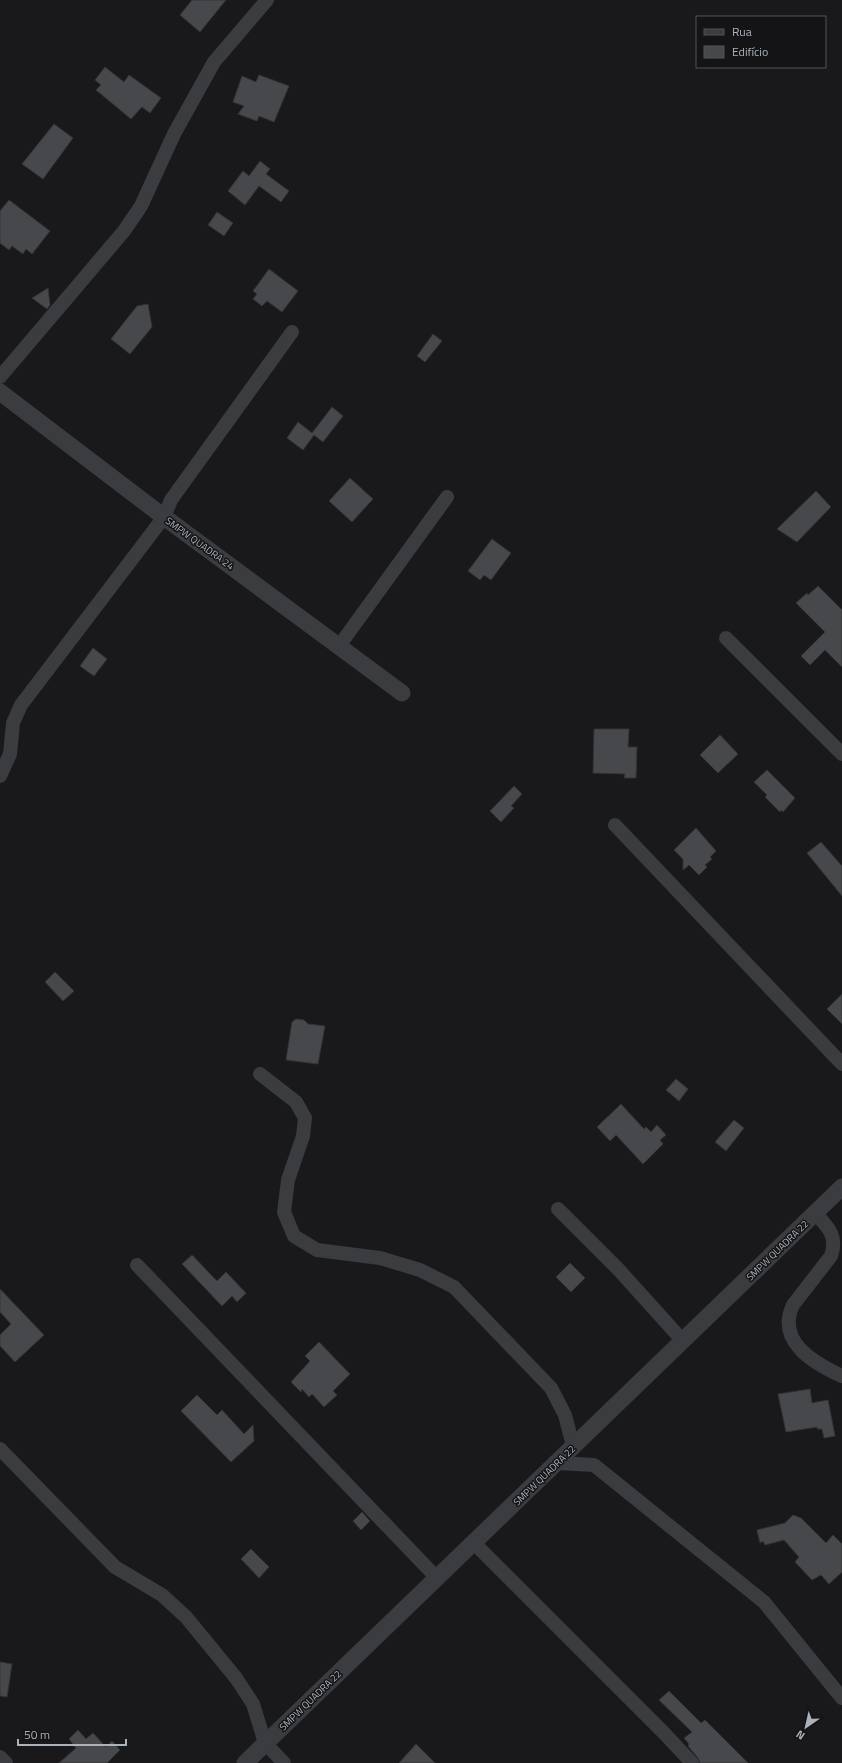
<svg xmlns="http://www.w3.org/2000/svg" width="842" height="1763" font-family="'Titillium Web',sans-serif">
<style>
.building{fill:#46484b;stroke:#333437}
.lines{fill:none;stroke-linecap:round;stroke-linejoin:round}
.minor{stroke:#3a3c40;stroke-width:14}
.tertiary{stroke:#3a3c40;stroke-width:17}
.labels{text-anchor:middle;stroke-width:3;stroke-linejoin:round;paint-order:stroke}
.street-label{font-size:10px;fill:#acb2ba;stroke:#141416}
</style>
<rect width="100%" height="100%" fill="#19191b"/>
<path class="building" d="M192 0H226L200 32 180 15Z
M105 67 124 82 129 75 161 98 150 113 142 107 131 119 96 90 101 85 95 80Z
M259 75 289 86 274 122 259 116 257 121 238 114 244 106 233 102 242 76 256 82Z
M54 124 73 138 43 179 22 164Z
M260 161 270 169 266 174 289 191 281 202 259 186 245 205 228 191 243 171 249 176Z
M9 200 50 231 32 254 26 249 23 254 12 246 9 250 0 243V211Z
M217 212 233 223 224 236 208 225Z
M269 269 298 291 282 312 267 301 262 306 253 299 257 294 253 291Z
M48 288 50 305 47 309 32 298Z
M148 304 152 327 130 354 111 339 137 306Z
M433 334 442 341 425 362 417 356Z
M332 407 343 416 323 442 314 435 303 450 287 438 298 422 312 433Z
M350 478 373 499 352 522 329 501Z
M816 491 831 507 797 542 777 529Z
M492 539 511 553 491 580 484 575 480 580 468 571Z
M818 586 842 610V667L825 650 810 665 801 656 825 632 796 603 807 593 808 595Z
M93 648 107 659 94 676 80 666Z
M594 729H629L628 747H637L636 778H624L625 774 593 773Z
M720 735 738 754 718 773 700 755Z
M767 770 795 798 783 812 781 810 780 812 765 797 767 795 754 782Z
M514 786 522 794 511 806 514 808 501 822 490 811Z
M696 828 716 851 710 857 712 859 705 865 707 867 699 875 689 865 683 870V859L674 850Z
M821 842 842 866V896L807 853Z
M55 972 74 991 63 1001 45 982Z
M842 994V1024L827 1009Z
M296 1019 304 1020 308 1024 325 1026 318 1064 286 1060 292 1022Z
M676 1079 688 1089 679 1101 666 1090Z
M621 1104 644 1129 646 1127 651 1132 657 1125 666 1135 660 1140 663 1144 643 1164 616 1135 610 1141 597 1127Z
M734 1120 744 1128 726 1151 715 1142Z
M192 1255 217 1281 226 1272 246 1293 237 1302 232 1296 222 1306 182 1264Z
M570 1263 585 1278 571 1292 556 1277Z
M0 1289 44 1335 15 1362 0 1346V1335L11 1324 0 1312Z
M319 1342 350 1374 333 1391 337 1395 324 1407 312 1394 309 1397 302 1389 301 1392 291 1382 310 1361 305 1356Z
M810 1389 812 1403 828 1400 835 1436 824 1438 822 1429H817V1427L786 1432 778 1394Z
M197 1395 217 1415 222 1410 244 1434 253 1425 254 1441 231 1462 181 1411Z
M362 1512 370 1521 361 1530 353 1521Z
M793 1515 801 1518 826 1543 833 1535 842 1544V1572L829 1584 821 1575 812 1580 795 1562 799 1557 784 1540 765 1545 763 1541 760 1543 757 1530 785 1523Z
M251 1549 269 1567 259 1578 241 1559Z
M0 1662 12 1664 7 1697 0 1696Z
M669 1691 701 1723 705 1720 748 1763H700L698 1758 688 1746 689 1744 684 1738 692 1732 659 1700Z
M78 1730 86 1739 93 1733 106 1747 112 1741 120 1750 107 1763H59L76 1748 69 1739Z
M416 1744 435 1763H399Z"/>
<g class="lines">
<path class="minor" d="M0 377 124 231 141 206 174 134 214 62 267 0
M726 638 842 754
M339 646 447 497
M0 776 10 754 13 723 21 705 164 517 171 500 292 332
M615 825 842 1064
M260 1074 296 1102 305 1118 303 1136 288 1180 284 1212 294 1236 317 1250 380 1258 420 1270 454 1287 551 1388 565 1415 573 1446
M558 1209 619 1270 683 1341
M815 1213C828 1227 838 1236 831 1256L793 1305C776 1341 813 1363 842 1376
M137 1265 437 1578
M0 1449 115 1567 162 1595 186 1617 236 1678 253 1704 265 1743 284 1763
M557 1463 594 1465 764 1602 842 1698
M474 1543 664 1733 692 1763
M0 1757 6 1763"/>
<path class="tertiary" d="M0 392 164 517 402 693
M245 1763 842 1187"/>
</g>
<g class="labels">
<g class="street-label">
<text transform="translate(200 543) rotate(36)" y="4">SMPW QUADRA 24</text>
<text transform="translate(777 1250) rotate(-44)" y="4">SMPW QUADRA 22</text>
<text transform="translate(544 1475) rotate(-44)" y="4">SMPW QUADRA 22</text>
<text transform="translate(310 1700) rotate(-44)" y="4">SMPW QUADRA 22</text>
</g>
</g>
<rect x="696" y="16" width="130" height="52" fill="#141416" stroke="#515358"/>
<rect x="704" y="29" width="20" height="6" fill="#3a3c40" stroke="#515358"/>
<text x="732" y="36" font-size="12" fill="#acb2ba">Rua</text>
<rect x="704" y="46" width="20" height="12" fill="#46484b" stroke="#515358"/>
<text x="732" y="56" font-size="12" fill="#acb2ba">Edifício</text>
<g transform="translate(806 1727) rotate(214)" stroke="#141416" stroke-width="3" paint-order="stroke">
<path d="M0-3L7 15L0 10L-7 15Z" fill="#acb2ba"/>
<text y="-6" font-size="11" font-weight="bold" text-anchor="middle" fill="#acb2ba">N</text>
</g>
<path d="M18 1739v6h108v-6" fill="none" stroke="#acb2ba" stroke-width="2"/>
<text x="24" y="1739" font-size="12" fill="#acb2ba" stroke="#141416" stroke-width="3" paint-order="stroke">50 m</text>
</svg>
